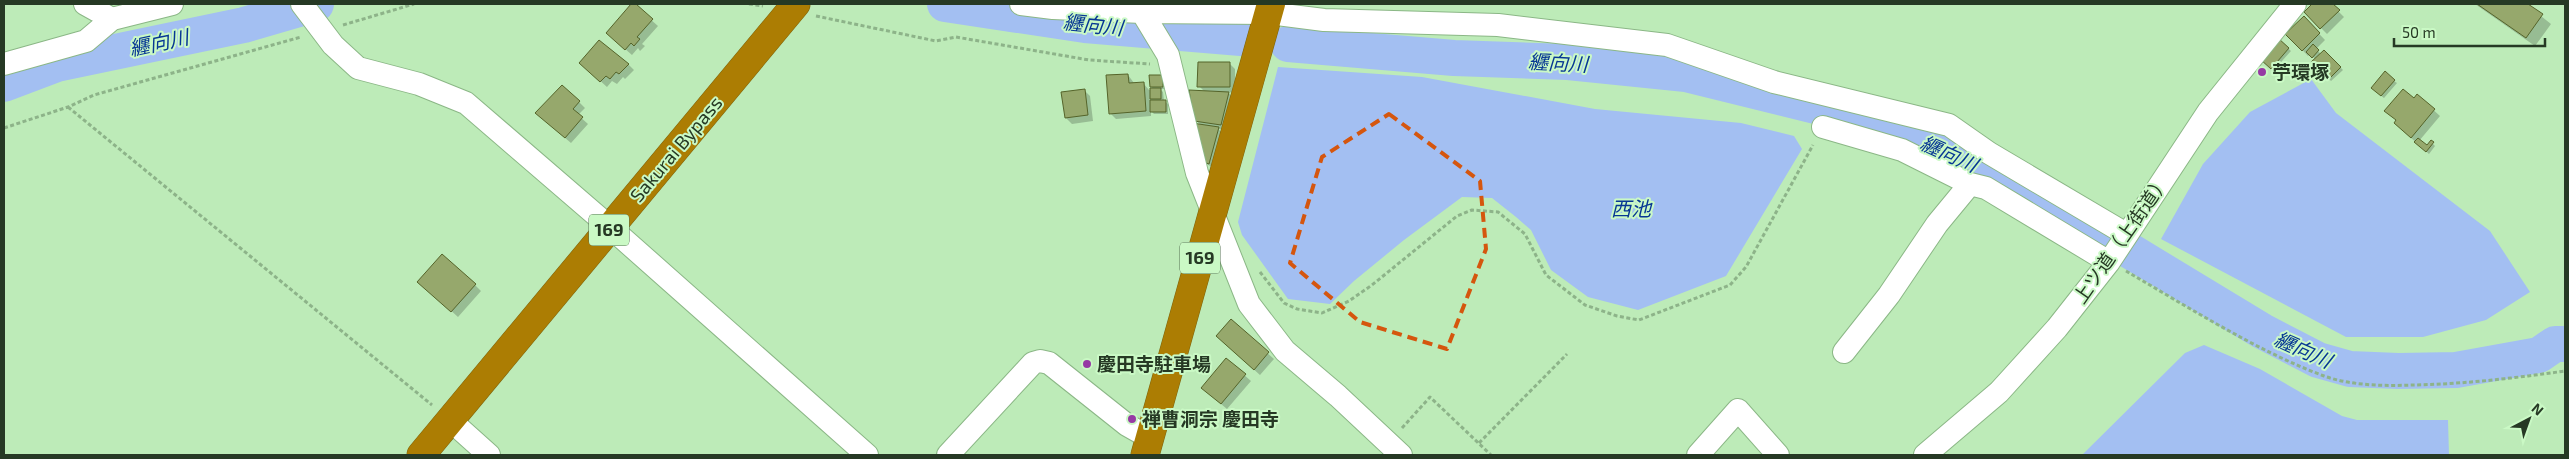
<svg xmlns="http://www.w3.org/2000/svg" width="2569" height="459" font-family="'Exo 2','Noto Sans JP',sans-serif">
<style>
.water{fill:#a3bff2}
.shadow{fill:#0003}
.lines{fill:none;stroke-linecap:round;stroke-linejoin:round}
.river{stroke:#a3bff2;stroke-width:36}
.building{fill:#96a86c;stroke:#55642a}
.minor-casing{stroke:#8bb786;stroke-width:24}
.highway-casing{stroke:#7d650f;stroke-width:29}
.path{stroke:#8db389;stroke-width:3;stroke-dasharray:4 2.5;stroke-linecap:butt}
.minor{stroke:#fff;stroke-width:22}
.highway{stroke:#ac7d03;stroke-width:28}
.marked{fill:none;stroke:#d5560e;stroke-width:4;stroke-dasharray:10 6;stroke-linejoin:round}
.poi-dot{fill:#963aa4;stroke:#caf9c5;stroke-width:2}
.labels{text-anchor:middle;stroke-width:4;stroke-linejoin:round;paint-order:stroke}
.shield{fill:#caf9c5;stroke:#577354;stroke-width:1}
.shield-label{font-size:18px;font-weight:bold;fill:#263924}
.poi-label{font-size:19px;font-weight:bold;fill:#263924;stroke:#caf9c5;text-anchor:start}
.street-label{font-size:19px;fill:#263924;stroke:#caf9c5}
.water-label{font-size:20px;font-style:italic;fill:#073794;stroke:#caf9c5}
</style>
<rect width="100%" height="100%" fill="#bdebb8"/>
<path class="water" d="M1278 67 1422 77 1595 109 1741 123 1794 136 1802 149 1726 276 1638 310 1588 297 1551 270 1531 230 1516 217 1492 198 1462 197 1404 240 1354 281 1330 304 1288 299 1242 235 1238 222Z
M2311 79 2336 113 2490 231 2530 292 2486 320 2423 337H2346L2161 239 2203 164 2250 112Z
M2204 345 2260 369 2342 416 2357 420H2448L2449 455H2082L2185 353Z"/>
<path class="shadow" d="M633 4 658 26 642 44 645 46 640 51 638 48 632 55 607 33Z
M2314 4H2331L2344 17 2327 34 2305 12Z
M2475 4H2526L2551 24 2535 46Z
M2304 18 2325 40 2316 49 2321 54 2324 51 2343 70 2331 81 2313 62 2316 60 2310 54 2308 56 2287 34Z
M2278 39 2291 51 2274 70 2261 59Z
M1229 63 1235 69V93L1228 92 1234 99 1226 130 1218 129 1224 134 1215 169 1202 161 1201 126 1196 120 1205 92 1199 86Z
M628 64 634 70 625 79 623 77 617 84 612 81 607 87 586 68Z
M1128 75 1134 83H1143L1149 90H1154L1151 86 1163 76 1165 89H1160L1163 92 1164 101 1168 104V114H1154L1151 111V116L1116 119 1110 113Z
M2394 81 2397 83 2384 98 2375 91Z
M1084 90 1090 96 1093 121 1072 124 1066 118Z
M2418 96 2440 116 2419 141 2427 147 2431 142 2435 146 2429 154 2401 129Z
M579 102 585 108 578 115 588 124 571 143 543 119Z
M475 285 481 291 458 317 425 287Z
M1231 321 1274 359 1260 375 1223 342Z
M1227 360 1251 381 1227 409 1208 393Z"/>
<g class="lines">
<path class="river" d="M945 4 1085 25 1241 38
M1288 44 1454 58 1568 62 1686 74 1848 114 1943 150 2051 203 2262 331 2318 360 2350 369 2398 371 2456 370 2539 355 2555 344H2565
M4 84 57 64 244 25 316 4"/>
</g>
<path class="building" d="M631 4H636L653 19 637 37 640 39 634 46 631 43 625 50 606 33Z
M2312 4H2333L2340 10 2320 29 2304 12Z
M2477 4H2528L2543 14 2526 38Z
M2304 16 2320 33 2302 51 2285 34Z
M2278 38 2289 48 2271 69 2260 59Z
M599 40 629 64 619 74 616 72 610 79 606 76 600 82 579 63Z
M2313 44 2319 50 2312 58 2306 52Z
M2324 50 2341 67 2328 80 2311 62Z
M1198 62H1230V87H1197Z
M2385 71 2395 80 2381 96 2371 88Z
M1128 74 1129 83 1144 82 1146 111 1109 114 1106 75Z
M1149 75H1163V87H1150Z
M562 85 580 101 573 109 583 117 565 138 535 113Z
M1150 88H1161V99H1150Z
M1085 89 1088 115 1065 118 1061 92Z
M2403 89 2414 98 2417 94 2435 109 2411 138 2394 123 2396 120 2384 111Z
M1189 90 1229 92 1221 125 1194 121Z
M1150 100H1166V112H1150Z
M1192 123 1219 127 1209 164 1201 161Z
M2418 138 2427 145 2431 140 2434 142 2426 152 2414 142Z
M442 254 476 284 451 312 417 282Z
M1231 319 1269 352 1254 370 1216 336Z
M1226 358 1246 374 1221 404 1201 388Z"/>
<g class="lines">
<g class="minor-casing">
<path id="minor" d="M85 4 112 19 172 4
M302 4 333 45 358 68 419 84 466 103 611 228 867 455
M1021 4 1053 8 1142 12 1268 13 1324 20 1498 25 1667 45 1774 82 1949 125 1989 153 2126 234
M1134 4 1142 12 1168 55 1197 173 1249 304 1285 351 1338 396 1401 455
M4 64 86 41 112 19
M1823 127 1902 150 1970 184 1986 188 2109 262
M1844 352 1889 295 1937 224 1970 184
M450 420 489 455
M948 455 1033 363 1040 361 1049 363 1127 425 1150 438
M1698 455 1738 410 1778 455
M1925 455 1999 392 2057 328 2109 262 2208 112 2295 4"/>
</g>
<g class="highway-casing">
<path id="highway" d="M421 455 796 4
M1145 455 1271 4"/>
</g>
<path class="path" d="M749 4 763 6
M816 16 936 41 956 37 1089 60 1150 64
M343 25 414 4
M68 107 432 405
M4 128 68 107 94 95 301 37
M2126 271C2188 307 2257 351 2324 376 2352 386 2385 386 2414 385 2465 384 2515 378 2565 371
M1260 272 1284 303 1297 309 1322 313 1349 301 1372 285 1457 216 1472 210 1498 212 1525 234 1546 275 1585 305 1617 316 1639 320 1730 285 1746 267 1813 145
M1402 428 1430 397 1491 455
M1479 443 1567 354"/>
<use href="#minor" class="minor"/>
<use href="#highway" class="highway"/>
</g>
<path class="marked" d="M1389 114 1480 181 1486 249 1447 349 1360 322 1290 263 1322 157Z"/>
<g class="poi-dot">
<circle cx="2262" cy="72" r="5"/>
<circle cx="1087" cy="364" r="5"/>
<circle cx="1132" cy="419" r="5"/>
</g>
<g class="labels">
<g class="shield">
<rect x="589" y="214.5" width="40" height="31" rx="4"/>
<rect x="1180" y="242.5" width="40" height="31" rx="4"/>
</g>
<g class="shield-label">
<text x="609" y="236">169</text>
<text x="1200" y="264">169</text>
</g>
<g class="poi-label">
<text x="2272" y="79">苧環塚</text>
<text x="1097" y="371">慶田寺駐車場</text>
<text x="1142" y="426">禅曹洞宗 慶田寺</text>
</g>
<g class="street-label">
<text transform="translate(676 149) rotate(-50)" y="7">Sakurai Bypass</text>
<text transform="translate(2121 239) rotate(-55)" y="7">上ツ道（上街道）</text>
</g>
<g class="water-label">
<text transform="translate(1093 25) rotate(6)" y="7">纒向川</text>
<text transform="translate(159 43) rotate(-12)" y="7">纒向川</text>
<text transform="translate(1558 63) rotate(3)" y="7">纒向川</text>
<text transform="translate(1949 154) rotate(24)" y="7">纒向川</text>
<text x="1631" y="216">西池</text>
<text transform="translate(2303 350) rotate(24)" y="7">纒向川</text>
</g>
</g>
<rect width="2569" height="459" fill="none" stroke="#263924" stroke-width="10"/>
<g transform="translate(2529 419) rotate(41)" stroke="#caf9c5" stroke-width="4" paint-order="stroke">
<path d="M0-4L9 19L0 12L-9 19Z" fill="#263924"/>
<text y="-8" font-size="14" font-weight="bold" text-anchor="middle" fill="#263924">N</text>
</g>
<path d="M2394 38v8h151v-8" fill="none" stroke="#263924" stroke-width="2.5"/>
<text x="2402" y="38" font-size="15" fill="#263924" stroke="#caf9c5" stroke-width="4" paint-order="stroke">50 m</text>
</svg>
